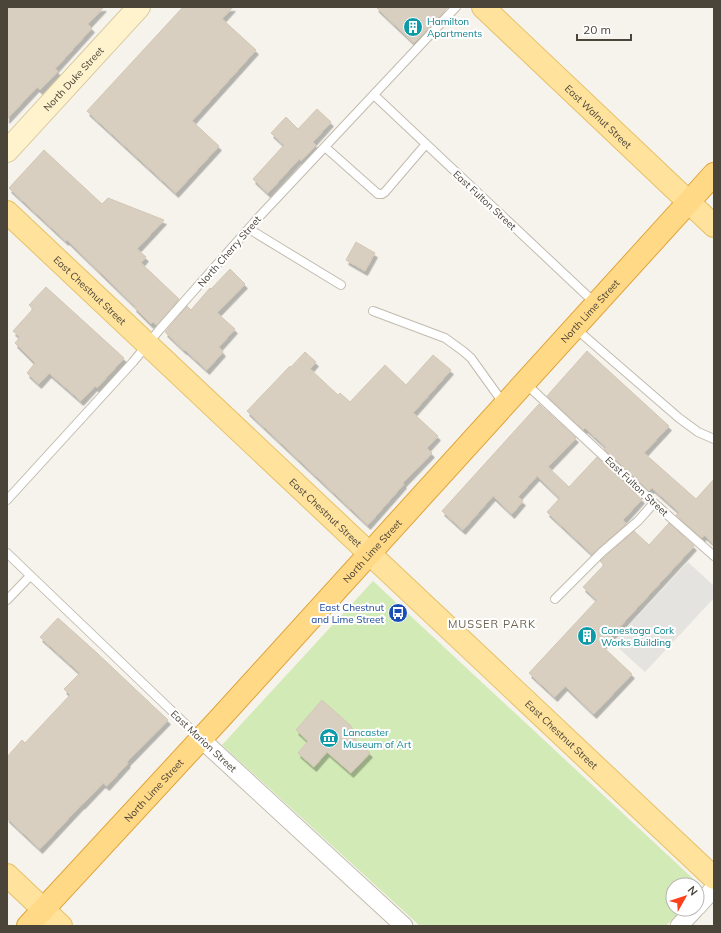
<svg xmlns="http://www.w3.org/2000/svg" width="721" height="933" font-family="Mulish,sans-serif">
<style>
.green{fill:#d2eab5}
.parking{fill:#e5e3e0}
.building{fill:#d8cfc1;stroke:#d3c7b4;filter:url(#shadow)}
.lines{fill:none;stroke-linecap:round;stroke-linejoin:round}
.service-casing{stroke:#c2bbae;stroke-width:10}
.minor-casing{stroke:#c2bbae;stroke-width:19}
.secondary-casing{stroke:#d6c79b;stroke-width:24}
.primary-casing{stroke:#e6c16a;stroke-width:24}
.trunk-casing{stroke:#e0a43c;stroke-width:24}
.service{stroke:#fff;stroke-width:8}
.minor{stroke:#fff;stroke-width:17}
.secondary{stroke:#fff3cd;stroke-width:22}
.primary{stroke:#ffe39c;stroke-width:22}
.trunk{stroke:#ffd985;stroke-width:22}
.labels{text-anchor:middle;stroke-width:4;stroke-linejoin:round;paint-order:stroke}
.culture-label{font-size:10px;fill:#0d838f;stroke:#fff;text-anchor:start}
.street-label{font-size:10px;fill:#4b4439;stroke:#fff}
.transit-label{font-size:10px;fill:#164399;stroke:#fff;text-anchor:end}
.neighbourhood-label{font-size:11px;letter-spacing:1px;fill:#6e6250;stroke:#fff}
</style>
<defs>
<filter id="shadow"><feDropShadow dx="2.5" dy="4.5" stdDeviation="0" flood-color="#0004"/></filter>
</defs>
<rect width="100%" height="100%" fill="#f6f3ec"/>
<path class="green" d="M373 581 702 887 697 892V885H673V909H682L666 926H420L222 745Z"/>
<path class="parking" d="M688 562 714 586V598L645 672 613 643Z"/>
<path class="building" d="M7 7H104L88 24 92 28 55 69 58 71 40 90 37 87 7 119Z
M183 7H233L222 19 256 50 192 121 219 146 176 193 87 111Z
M376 7H448L414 43Z
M317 109 331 122 313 142 316 145 301 161 299 159 268 193 253 179 284 145 271 133 286 117 298 129Z
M44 150 102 204 108 198 164 220 137 249 146 257 141 263 179 299 157 325 153 322 151 324 134 307 135 306 67 240 66 241 9 188Z
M356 242 375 253 365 271 346 260Z
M230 269 245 284 217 313 235 329 219 347 223 352 207 370 185 350H184L165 332 187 306 191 310 210 288 211 289Z
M46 287 124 358 97 388 95 386 81 401 49 373 39 384 27 373 35 363 15 343 20 337 13 331 33 309 29 305Z
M587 351 669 426 644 453 696 499 714 479V544L704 535 702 538 676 515 679 512 652 488 649 491 604 449 606 447 585 428 583 430 547 396Z
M305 352 316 362 310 369 338 395 340 393 350 402 385 365 406 385 433 355 451 370 413 413 438 436 427 448 432 453 403 483 404 484 368 525 247 411 290 366 291 367Z
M539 404 576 438 548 467 569 487 597 457 642 499 623 520 626 524 592 554 547 512 560 498 537 476 518 497 523 501 512 514 493 496 463 530 442 511Z
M669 523 694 546 602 646 632 674 594 714 565 686 555 697 529 673 597 600 583 587 604 565 600 561 634 531 649 545Z
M58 618 97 653 168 720 127 762 128 763 107 786 103 783 82 805V804L40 849 7 818V757L22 740 25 743 70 695 64 689 80 673 40 637Z
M322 700 350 725 352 728 353 737 370 753 351 773 327 752 314 767 298 753 308 741 296 730Z"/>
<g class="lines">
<g class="service-casing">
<path id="service" d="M374 95 596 304
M325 147 378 194H382L385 192 426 144
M249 229 341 285
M373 311 445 338 463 351 471 358 504 404
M575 328 679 418 698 432 714 439
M525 383 654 503 714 556
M7 500 133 362 160 329 258 218 456 7
M7 553 200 738
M555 599 602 552 638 521 654 503
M7 600 30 576"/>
</g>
<g class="minor-casing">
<path id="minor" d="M201 739 404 926
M697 907 714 888
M679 926 695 909"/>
</g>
<g class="secondary-casing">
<g id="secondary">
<path id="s1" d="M7 151 139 7"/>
</g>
</g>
<g class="primary-casing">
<g id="primary">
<path id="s2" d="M483 7 714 226"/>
<path id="s3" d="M7 212 714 878"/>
<path d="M7 875 61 926"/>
</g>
</g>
<g class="trunk-casing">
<g id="trunk">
<path id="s4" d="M28 926 223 715 714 174"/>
</g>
</g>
<use href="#service" class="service"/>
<use href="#minor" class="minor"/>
<use href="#secondary" class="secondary"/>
<use href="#primary" class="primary"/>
<use href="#trunk" class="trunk"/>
</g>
<defs>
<g id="building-disc" transform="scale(1)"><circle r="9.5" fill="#0f9aa8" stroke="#fff"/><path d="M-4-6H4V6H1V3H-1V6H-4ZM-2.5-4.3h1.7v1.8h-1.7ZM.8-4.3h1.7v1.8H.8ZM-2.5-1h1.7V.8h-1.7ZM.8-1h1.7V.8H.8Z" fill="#fff"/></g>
<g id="bus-disc" transform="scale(1)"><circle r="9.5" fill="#1a4fb4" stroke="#fff"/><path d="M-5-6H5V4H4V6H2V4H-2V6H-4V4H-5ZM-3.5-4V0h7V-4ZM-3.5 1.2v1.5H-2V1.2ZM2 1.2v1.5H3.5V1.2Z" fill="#fff"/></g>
<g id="museum-disc" transform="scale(1)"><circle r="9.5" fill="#0f9aa8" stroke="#fff"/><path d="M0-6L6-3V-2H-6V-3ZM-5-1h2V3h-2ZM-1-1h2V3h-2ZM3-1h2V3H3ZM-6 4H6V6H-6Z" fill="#fff"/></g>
</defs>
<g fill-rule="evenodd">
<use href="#building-disc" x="413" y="27"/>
<use href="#bus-disc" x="398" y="613"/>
<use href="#building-disc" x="587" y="636"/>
<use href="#museum-disc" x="329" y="738"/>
</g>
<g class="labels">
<g class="culture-label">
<text x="427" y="25">Hamilton<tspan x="427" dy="12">Apartments</tspan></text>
<text x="601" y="634">Conestoga Cork<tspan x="601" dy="12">Works Building</tspan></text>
<text x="343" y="736">Lancaster<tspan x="343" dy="12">Museum of Art</tspan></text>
</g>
<g class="street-label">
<text dy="4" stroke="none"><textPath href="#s1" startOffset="98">North Duke Street</textPath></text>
<text dy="4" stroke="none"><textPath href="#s2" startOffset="159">East Walnut Street</textPath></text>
<text transform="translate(485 200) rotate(43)" y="4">East Fulton Street</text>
<text transform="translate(229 251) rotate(-49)" y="4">North Cherry Street</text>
<text dy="4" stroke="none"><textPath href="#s3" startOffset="114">East Chestnut Street</textPath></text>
<text dy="4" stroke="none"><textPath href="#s4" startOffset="833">North Lime Street</textPath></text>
<text transform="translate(637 486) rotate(43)" y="4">East Fulton Street</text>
<text dy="4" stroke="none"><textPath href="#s3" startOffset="438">East Chestnut Street</textPath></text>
<text dy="4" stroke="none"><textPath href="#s4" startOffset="509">North Lime Street</textPath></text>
<text dy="4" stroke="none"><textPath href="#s3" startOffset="762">East Chestnut Street</textPath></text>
<text transform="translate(204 741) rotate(43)" y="4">East Marion Street</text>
<text dy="4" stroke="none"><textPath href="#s4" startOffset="185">North Lime Street</textPath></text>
</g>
<g class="transit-label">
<text x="384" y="611">East Chestnut<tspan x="384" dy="12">and Lime Street</tspan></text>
</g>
<g class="neighbourhood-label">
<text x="492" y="628">MUSSER PARK</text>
</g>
</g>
<rect width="721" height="933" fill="none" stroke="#4b4439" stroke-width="16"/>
<g transform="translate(685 897) rotate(51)"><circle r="19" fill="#ffffff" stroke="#b7b4b0"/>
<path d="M0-3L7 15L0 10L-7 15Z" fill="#fc3f1d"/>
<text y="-6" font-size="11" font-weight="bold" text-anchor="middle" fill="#4b4439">N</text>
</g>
<path d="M577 34v6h54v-6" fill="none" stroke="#4b4439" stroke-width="2"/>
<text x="583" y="34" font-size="12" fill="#4b4439" stroke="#ffffff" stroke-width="3" paint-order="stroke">20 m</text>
</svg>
